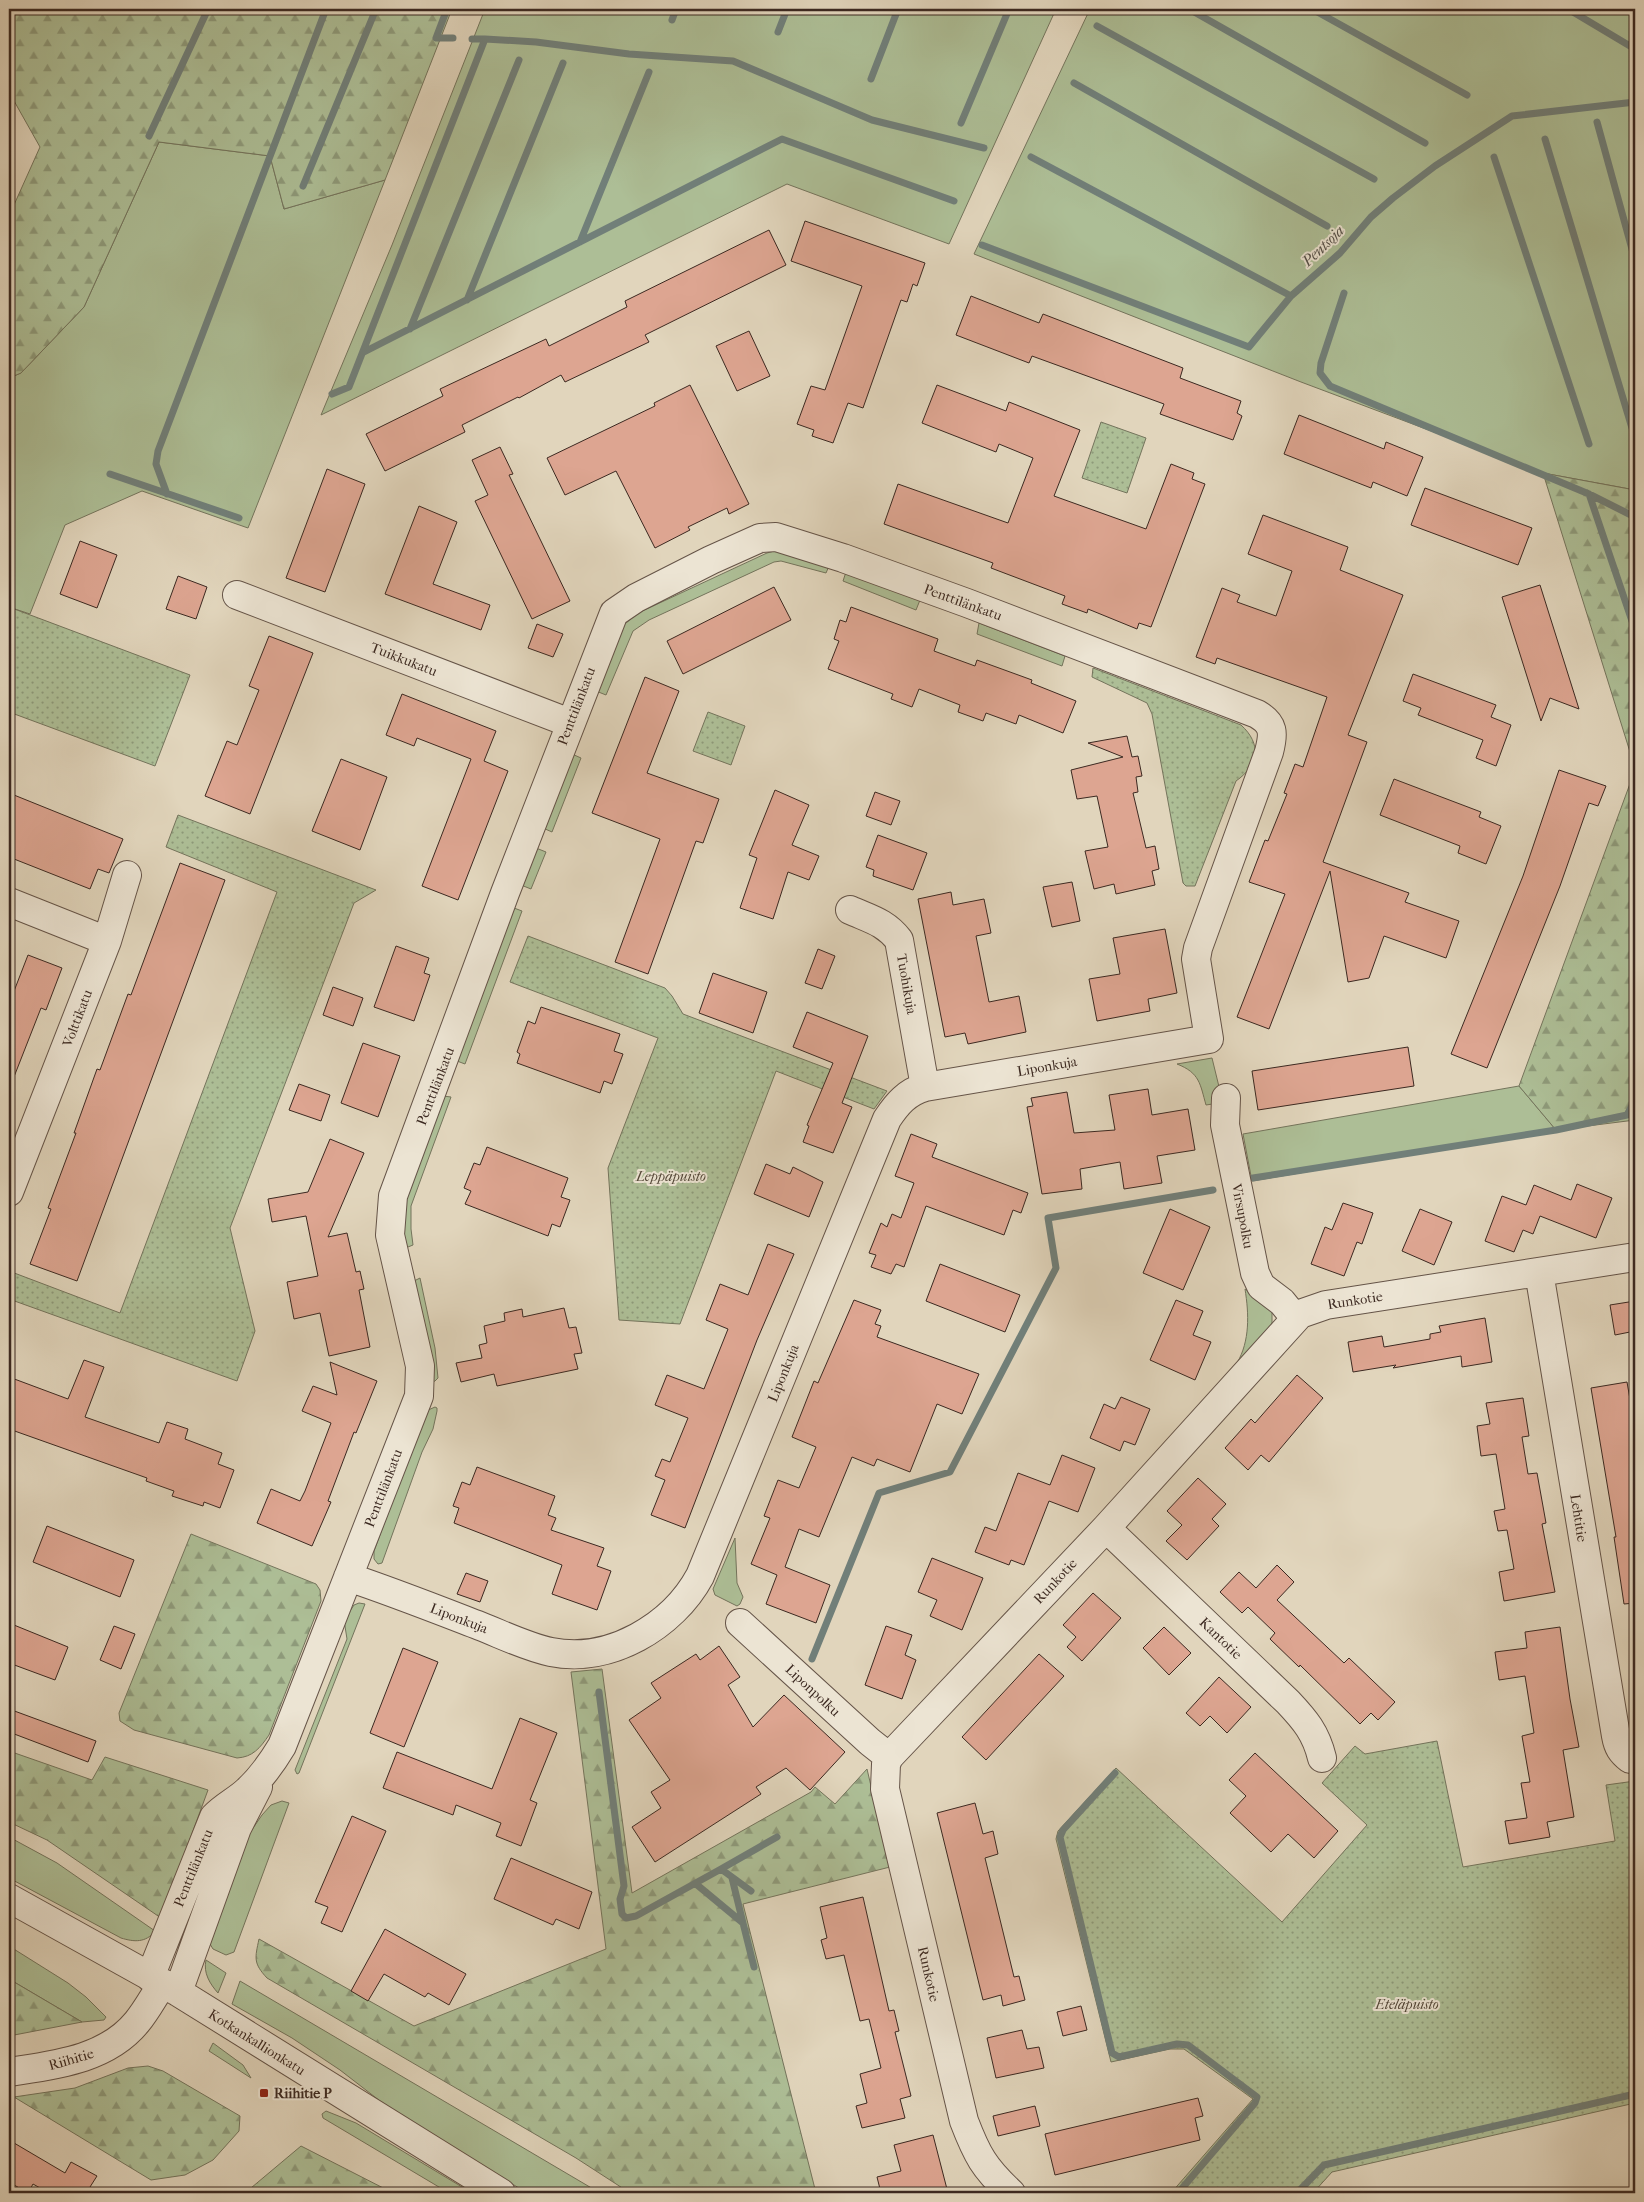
<svg xmlns="http://www.w3.org/2000/svg" width="1644" height="2202" font-family="'IM FELL French Canon',serif">
<style>
.green{fill:#adbe96;stroke:#74745c}
.forest{fill:url(#forest-firs);stroke:#74745c}
.park{fill:url(#park-dots);stroke:#74745c}
.lines{fill:none;stroke-linecap:round;stroke-linejoin:round}
.stream{stroke:#717f79;stroke-width:7}
.building{fill:#dda591;stroke:#3c2921}
.minor-casing{stroke:#655448;stroke-width:30}
.minor{stroke:#ece4d3;stroke-width:28}
.poi-dot{fill:#8f2418;stroke:#ece4d3;stroke-width:2}
.labels{text-anchor:middle;stroke-width:4;stroke-linejoin:round;paint-order:stroke}
.street-label{font-size:14px;fill:#3c2921;stroke:#ece4d3}
.park-label{font-size:14px;font-style:italic;fill:#534738;stroke:#ece4d3}
.poi-label{font-size:14px;font-weight:bold;fill:#3c2921;stroke:#ece4d3;text-anchor:start}
.water-label{font-size:15px;font-style:italic;fill:#524d46;stroke:#ece4d3}
</style>
<defs>
<pattern id="forest-firs" width="22" height="20" patternUnits="userSpaceOnUse" patternTransform="scale(1.25)"><rect width="22" height="20" fill="#adbe96"/><path d="M5 1l3.5 6h-7zM16 11l3.5 6h-7z" fill="#8e9a7a"/></pattern>
<pattern id="park-dots" width="8" height="8" patternUnits="userSpaceOnUse" patternTransform="scale(1.25)"><rect width="8" height="8" fill="#adbe96"/><path d="M2 2h.1M6 6h.1" fill="none" stroke="#8e9a7a" stroke-width="1.8" stroke-linecap="round"/></pattern>
</defs>
<rect width="100%" height="100%" fill="#e1d5bc"/>
<filter id="stains"><feTurbulence type="fractalNoise" baseFrequency=".004" numOctaves="4"/><feColorMatrix values="0 0 0 0 .2 0 0 0 0 .09 0 0 0 0 .02 0 0 0 .5 -.17"/></filter>
<radialGradient id="worn" r=".72"><stop offset=".6" stop-color="#630" stop-opacity="0"/><stop offset="1" stop-color="#630" stop-opacity=".3"/></radialGradient>
<path class="green" d="M485 9H1056L949 244 787 184 321 415 392 245Z
M1090 9H1635V490L1543 473 1301 382 974 254Z
M159 142 270 156 284 209 385 180 248 528 142 491 65 525 30 614 9 607V378L21 373 84 307Z
M778 550 829 566 826 573 781 561 774 562 649 620 633 631 606 695 596 691 620 628 638 613 767 553Z
M846 572 920 600 916 610 843 581Z
M979 623 1065 656 1062 666 977 634Z
M572 754 581 758 552 832 543 828Z
M536 848 546 852 531 889 521 885Z
M514 908 522 911 465 1064 457 1061Z
M1212 1058 1222 1099 1219 1103 1206 1105C1200 1084 1200 1073 1177 1064Z
M1519 1086 1556 1130 1252 1181 1243 1134Z
M443 1096 451 1097 411 1206V1229L413 1245 408 1247 406 1246 401 1213Z
M420 1278 435 1348 438 1378 435 1381 433 1382 414 1281Z
M1245 1289 1269 1306 1272 1312V1326L1237 1363C1250 1341 1249 1314 1245 1289Z
M435 1407 437 1408V1411L433 1429 422 1452 382 1563 378 1564 374 1559V1551L426 1411Z
M735 1538 737 1583 743 1597 740 1604 737 1606 715 1595 713 1589Z
M359 1603 365 1604 299 1773 297 1774 295 1770 347 1639 344 1620 354 1605Z
M282 1801 289 1803 234 1952 226 1955 213 1949 210 1944 249 1834 262 1815 271 1805Z
M9 1837 57 1863 155 1931C146 1943 134 1942 121 1938L9 1878Z
M9 1946 68 1983 86 1997 106 2017 104 2020 82 2022 9 1979Z
M206 1960 226 1973 218 1993C210 1984 203 1973 206 1960Z
M240 1981 600 2193H527L393 2111 340 2070 292 2038 232 2004Z
M213 2043 243 2065 251 2078 209 2051Z
M326 2111 356 2123 472 2193H449L323 2118 322 2114Z"/>
<path class="forest" d="M9 9H452L385 180 284 209 270 156 159 142 84 307 21 373 9 378V216L40 147 9 92Z
M1543 473 1635 490V768Z
M1635 770V1120L1556 1130 1519 1086Z
M191 1534 316 1584 320 1590 321 1601 269 1735C260 1748 253 1757 237 1758L134 1730 120 1721 119 1713Z
M602 1669 632 1893 811 1792 815 1787 835 1804 867 1769 890 1867 743 1904 816 2193H630L576 2158 267 1978C253 1963 255 1958 259 1939L414 2026 606 1949 571 1672Z
M9 1751 92 1780 105 1757 208 1790 161 1918 47 1840 9 1822Z
M9 1979 82 2022 9 2036Z
M148 2066 163 2071 240 2116 239 2131 213 2160 185 2175 151 2180 14 2097 75 2088 128 2068Z
M301 2146 393 2193H245Z"/>
<path class="park" d="M1101 422 1146 438 1127 493 1082 478Z
M9 607 190 675 155 766 9 712Z
M1093 668 1241 725C1262 744 1259 765 1236 781L1195 886H1186L1183 883 1152 714 1147 703 1092 677Z
M708 712 745 726 731 765 693 751Z
M178 815 376 890 354 903 230 1228 255 1331 237 1381 9 1299V1271L120 1313 277 892 166 847Z
M528 936 665 988 672 996 683 1014 887 1091 874 1109 776 1071 680 1324 619 1320 608 1168 658 1038 510 982Z
M1437 1741 1463 1867 1615 1841 1606 1785 1635 1781V2103L1332 2172 1313 2193H1171L1253 2099 1184 2049H1170L1111 2062 1056 1839 1058 1831 1116 1768 1282 1922 1367 1825 1322 1783 1355 1746 1365 1754Z"/>
<g class="lines">
<path class="stream" d="M447 9 436 38H453
M1189 9 1425 143
M1312 9 1467 95
M1568 9 1635 49
M585 11 586 9
M672 20 676 9
M1097 26 1374 179
M778 32 787 9
M472 39H485
M871 79 898 9
M1074 83 1327 226
M1597 122 1635 260
M961 123 1009 9
M149 136 208 9
M1545 139 1635 438
M1031 157 1291 296 1340 253 1371 217 1393 198 1435 166 1512 116 1635 102
M1494 157 1589 444
M303 186 376 9
M580 242 649 72
M982 245 1249 347 1291 296
M1344 293 1321 363 1320 373 1330 386 1589 494 1635 517
M467 300 563 63
M410 329 519 60
M364 352 782 139 954 201
M332 394 349 387 485 39 536 42 629 54 733 61 872 120 984 148
M110 474 239 518
M167 494 156 464 158 451 326 9
M1589 494 1635 630
M1253 1178 1556 1130 1627 1115 1635 1100
M812 1659 879 1493 950 1472 1056 1268 1048 1218 1213 1190
M599 1692 624 1886 620 1899 622 1914 626 1918 636 1916 721 1869 751 1891
M1115 1773 1063 1830 1060 1837 1112 2053 1119 2057 1177 2044 1188 2045 1257 2097 1255 2103 1178 2193
M721 1869 777 1837
M732 1878 743 1923
M696 1884 743 1923 754 1967
M1297 2193 1324 2165 1635 2094"/>
</g>
<path class="building" d="M805 221 925 263 917 286 913 284 907 302 901 300 863 408 848 403 833 443 812 436 814 430 797 424 811 386 825 390 862 286 791 261Z
M769 230 786 265 645 335 649 342 565 382 561 375 519 398 518 397 462 425 465 432 385 471 366 434 443 396 440 389 546 339 549 346 627 307 625 301Z
M971 296 1039 323 1043 314 1183 368 1180 378 1241 401 1237 413 1242 416 1233 440 1160 414 1164 404 1032 356 1029 363 956 335Z
M749 331 770 376 737 391 716 346Z
M690 385 749 504 729 514 727 508 688 527 690 530 655 548 616 471 565 495 547 458 655 406 654 403Z
M937 385 1006 411 1009 402 1080 430 1054 496 1146 529 1171 464 1194 473 1192 479 1205 484 1151 627 1139 623 1137 629 1088 609 1087 613 1062 604 1065 596 991 568 993 563 884 524 898 484 1008 523 1033 458 999 444 996 452 922 423Z
M1299 415 1384 449 1386 442 1423 457 1407 496 1373 482 1371 488 1284 454Z
M500 447 513 474 509 475 570 601 532 619 475 501 488 495 472 460Z
M327 469 365 484 325 592 286 578Z
M1425 488 1532 528 1518 565 1411 525Z
M419 506 457 522 433 584 490 605 481 630 385 594Z
M1263 515 1348 547 1340 570 1403 595 1348 735 1367 742 1323 862 1409 893 1405 902 1459 921 1446 958 1384 936 1369 978 1348 982 1330 871 1269 1029 1237 1017 1285 894 1249 882 1265 840 1268 841 1287 794 1284 793 1295 764 1303 767 1327 697 1217 658 1215 664 1196 657 1222 588 1240 595 1237 602 1276 616 1292 571 1248 554Z
M80 541 117 555 97 608 60 594Z
M178 576 207 587 196 619 166 609Z
M1540 585 1579 709 1550 698 1541 721 1502 597Z
M774 587 791 620 683 674 667 641Z
M851 607 938 639 934 651 975 666 977 660 1032 680 1031 683 1076 701 1063 733 1019 715 1016 724 986 713 983 721 958 712 960 705 919 689 912 707 891 699 893 694 828 669 839 641 834 639 840 620 846 622Z
M537 624 563 634 553 657 528 648Z
M269 636 313 653 250 814 205 796 227 741 237 745 259 690 249 686Z
M1413 674 1496 705 1491 717 1511 725 1496 766 1476 758 1483 740 1418 715 1421 708 1403 701Z
M645 677 679 691 647 773 719 799 703 843 696 841 648 974 615 962 660 839 592 813Z
M402 694 496 731 484 761 508 771 458 900 422 886 471 759 417 738 414 746 386 735Z
M1127 736 1132 757 1138 756 1142 776 1136 777 1138 792 1133 793 1146 848 1155 846 1159 869 1152 871 1155 885 1116 894 1114 884 1094 889 1085 851 1108 847 1097 796 1077 799 1071 770 1123 757 1088 743Z
M341 759 387 777 360 850 312 831Z
M1559 770 1606 786 1598 806 1589 803 1560 886 1487 1068 1451 1054 1523 876Z
M1394 779 1481 812 1479 817 1501 826 1486 864 1458 853 1460 846 1380 815Z
M775 790 809 805 792 845 819 856 809 880 788 872 773 919 740 908 757 858 749 855Z
M875 792 900 801 891 825 866 816Z
M9 793 123 839 109 873 98 869 90 889 9 857Z
M878 835 927 853 913 890 873 876 874 870 866 867Z
M180 863 225 880 77 1281 30 1264 51 1209 48 1208 76 1133H74L97 1069 100 1070 128 994 131 995Z
M1072 882 1080 921 1052 927 1043 887Z
M951 892 953 905 984 899 991 933 976 936 989 1002 1019 996 1026 1032 968 1044 965 1033 945 1037 918 899Z
M1165 929 1177 993 1148 999 1150 1011 1097 1021 1089 979 1120 974 1113 938Z
M396 946 429 958 424 973 430 975 414 1021 374 1007Z
M818 949 835 956 822 989 805 983Z
M28 955 62 968 46 1010 41 1008 10 1087 9 1004Z
M713 973 767 992 753 1033 699 1013Z
M333 987 363 998 353 1026 323 1015Z
M541 1007 620 1034 614 1051 623 1054 612 1084 604 1081 600 1093 517 1063 520 1054 517 1052 528 1021 535 1024Z
M807 1012 868 1036 842 1103 852 1107 833 1153 803 1142 809 1126 807 1125 833 1063 793 1047Z
M363 1043 400 1056 378 1117 341 1103Z
M1408 1047 1414 1086 1258 1110 1252 1071Z
M299 1084 330 1095 321 1121 289 1110Z
M1148 1089 1152 1115 1188 1109 1195 1150 1157 1156 1162 1183 1124 1189 1120 1162 1080 1169 1082 1189 1042 1194 1027 1107 1033 1106 1031 1098 1067 1092 1074 1133 1115 1130 1109 1095Z
M911 1134 937 1144 932 1157 1028 1193 1021 1213 1013 1210 1004 1235 926 1206 904 1267 896 1264 891 1274 871 1267 876 1255 869 1253 881 1223 887 1227 892 1214 901 1218 914 1183 895 1176Z
M330 1139 364 1153 328 1237 347 1233 356 1272 360 1271 364 1289 359 1290 370 1347 329 1356 320 1313 294 1319 287 1282 318 1276 306 1216 272 1222 268 1199 308 1192Z
M487 1147 568 1178 561 1197 570 1200 560 1227 552 1224 548 1236 465 1204 471 1191 464 1188 474 1163 480 1165Z
M766 1164 790 1174 793 1167 823 1182 809 1217 754 1194Z
M1577 1184 1612 1198 1596 1238 1540 1216 1533 1234 1523 1230 1514 1252 1485 1241 1502 1196 1526 1205 1534 1185 1571 1200Z
M1343 1203 1373 1213 1362 1244 1357 1242 1344 1276 1311 1264 1325 1227 1332 1230Z
M1170 1209 1210 1227 1183 1290 1143 1273Z
M1420 1209 1452 1222 1434 1265 1402 1251Z
M768 1244 794 1254 757 1340 685 1528 651 1515 665 1480 655 1476 662 1459 670 1462 688 1418 655 1405 667 1375 704 1389 728 1329 706 1320 720 1284 748 1295Z
M940 1264 1020 1295 1005 1332 926 1301Z
M854 1300 881 1310 875 1324 881 1326 877 1337 979 1374 962 1414 937 1404 910 1472 877 1459 874 1466 852 1457 819 1537 799 1529 785 1567 830 1585 816 1623 766 1604 777 1575 751 1564 770 1518 764 1516 778 1480 799 1488 816 1447 792 1437 814 1381 818 1383Z
M1176 1300 1203 1311 1193 1335 1211 1342 1195 1380 1150 1360Z
M1635 1301V1331L1615 1335 1610 1305Z
M564 1308 569 1328 576 1327 582 1353 574 1354 578 1369 497 1386 494 1374 461 1382 456 1363 482 1358 479 1345 487 1343 484 1326 505 1321 504 1313 522 1309 523 1317Z
M1485 1318 1492 1362 1462 1367 1461 1356 1393 1368 1396 1365 1353 1372 1348 1342 1382 1336 1384 1347 1430 1339V1334L1441 1332 1439 1326Z
M84 1360 104 1367 85 1417 159 1443 167 1422 188 1429 185 1439 222 1453 218 1464 234 1470 220 1508 204 1502 203 1506 172 1496 174 1491 146 1481 147 1478 9 1429V1377L68 1399Z
M330 1362 377 1381 356 1433 354 1432 328 1501 331 1502 312 1546 257 1523 271 1489 300 1501 305 1491 331 1423 302 1411 313 1386 337 1395Z
M1297 1375 1323 1398 1269 1462 1261 1455 1248 1470 1225 1448 1251 1419 1255 1423Z
M1627 1382 1632 1411H1635V1603L1624 1604 1614 1537H1616L1591 1388Z
M1121 1397 1150 1409 1135 1445 1124 1441 1120 1451 1090 1438 1104 1404 1115 1409Z
M1523 1398 1529 1436 1522 1437 1528 1474 1537 1473 1546 1523 1542 1524 1555 1592 1504 1601 1499 1572 1514 1569 1507 1530 1498 1531 1494 1511 1505 1509 1496 1454 1481 1456 1477 1426 1490 1424 1486 1403Z
M1062 1455 1095 1468 1078 1512 1049 1501 1024 1565 1011 1560 1009 1565 975 1552 985 1527 996 1531 1018 1473 1050 1485Z
M477 1467 555 1496 548 1515 556 1518 551 1530 604 1548 597 1566 611 1571 597 1610 552 1594 562 1565 454 1523 459 1508 453 1506 462 1482 470 1485Z
M1198 1478 1226 1504 1212 1519 1219 1526 1187 1560 1166 1541 1182 1525 1167 1511Z
M47 1526 134 1560 120 1597 33 1562Z
M932 1558 983 1578 962 1630 930 1616 937 1600 918 1592Z
M1277 1565 1294 1582 1277 1600 1344 1663 1349 1658 1395 1702 1378 1720 1371 1713 1360 1724 1300 1665 1299 1667 1270 1639 1275 1633 1248 1607 1242 1613 1220 1592 1239 1572 1256 1588Z
M466 1573 488 1581 480 1602 457 1594Z
M1093 1593 1121 1618 1082 1661 1067 1647 1076 1637 1063 1625Z
M9 1623 68 1647 55 1680 9 1663Z
M114 1626 135 1634 121 1669 100 1660Z
M886 1626 912 1635 905 1655 916 1660 902 1699 865 1685Z
M1164 1627 1191 1653 1169 1675 1143 1648Z
M1560 1627 1570 1699 1579 1747 1563 1750 1574 1817 1547 1822 1550 1837 1509 1844 1505 1821 1527 1818 1521 1783 1530 1782 1522 1736 1534 1733 1525 1676 1499 1680 1495 1652 1527 1648 1525 1632Z
M719 1646 740 1677 728 1685 753 1727 784 1695 845 1752 810 1790 786 1768 756 1787 761 1794 655 1862 632 1827 661 1808 651 1792 670 1780 629 1720 661 1698 651 1683 696 1654 700 1660Z
M403 1648 438 1662 404 1747 370 1733Z
M1039 1654 1064 1676 986 1760 962 1737Z
M1219 1677 1251 1707 1227 1733 1210 1716 1200 1726 1186 1713Z
M9 1709 96 1741 88 1762 9 1732Z
M520 1718 557 1733 530 1800 537 1803 521 1846 496 1836 501 1823 456 1805 453 1815 383 1788 397 1752 492 1789Z
M1255 1753 1338 1831 1314 1858 1288 1834 1271 1852 1230 1813 1246 1796 1229 1780Z
M975 1803 983 1834 993 1831 998 1854 985 1858 1014 1977 1019 1976 1025 2000 1003 2006 1001 1995 983 2000 937 1813Z
M352 1816 386 1831 342 1932 321 1923 328 1907 315 1902Z
M511 1858 592 1892 579 1929 556 1919 553 1925 494 1899Z
M863 1897 889 2011 894 2010 899 2031 895 2032 911 2096 900 2099 905 2118 862 2128 856 2106 867 2103 860 2074 881 2068 869 2019 860 2021 844 1955 826 1959 821 1940 827 1938 820 1907Z
M385 1929 466 1974 449 2005 428 1993 425 1997 384 1974 368 2001 351 1991Z
M1081 2006 1087 2030 1063 2036 1057 2012Z
M1022 2030 1027 2049 1039 2047 1044 2068 996 2078 987 2038Z
M1198 2098 1203 2116 1195 2118 1200 2140 1055 2175 1045 2134Z
M1035 2106 1040 2126 998 2136 993 2116Z
M933 2135 948 2193H881L877 2177 901 2171 894 2145Z
M9 2140 65 2173 71 2162 97 2176 90 2187 101 2193H49L33 2184 28 2193 9 2182Z"/>
<g class="lines">
<g class="minor-casing">
<path id="minor" d="M237 595 570 723
M9 902 107 941 9 1192
M850 910C870 919 885 922 899 940L925 1087
M107 941 127 875
M1226 1098 1225 1125 1255 1273 1261 1286 1282 1302 1295 1318
M1539 1272 1616 1736C1618 1747 1621 1752 1630 1759
M1106 1528 1288 1702C1305 1720 1316 1733 1322 1758
M740 1623 870 1742 889 1757
M9 1898 178 1992 501 2193
M150 1977 214 1817C224 1806 238 1800 248 1790 262 1777 273 1761 282 1746L419 1396 420 1366 390 1235 393 1196 505 893 614 613 636 598 711 560 760 538 776 537 843 558 967 603 1257 714C1274 724 1274 733 1269 752L1198 948 1196 959 1209 1039 925 1087C907 1092 897 1104 887 1119L700 1576C673 1626 610 1664 551 1652 527 1647 503 1635 480 1626 436 1609 393 1592 348 1577
M178 1992 237 1828 258 1787
M9 2072C54 2065 106 2060 137 2022 147 2010 154 1996 163 1983
M1011 2193C984 2168 977 2155 964 2121L885 1789 886 1764 889 1757 1106 1528 1300 1314 1326 1305 1635 1257"/>
</g>
<use href="#minor" class="minor"/>
</g>
<rect class="poi-dot" x="259" y="2088" width="10" height="10" rx="2.5"/>
<g class="labels">
<g class="street-label">
<text transform="translate(963 602) rotate(20)" y="5">Penttilänkatu</text>
<text transform="translate(404 659) rotate(21)" y="5">Tuikkukatu</text>
<text transform="translate(576 706) rotate(-69)" y="5">Penttilänkatu</text>
<text transform="translate(907 984) rotate(80)" y="5">Tuohikuja</text>
<text transform="translate(77 1018) rotate(-69)" y="5">Volttikatu</text>
<text transform="translate(1047 1066) rotate(-10)" y="5">Liponkuja</text>
<text transform="translate(435 1086) rotate(-69)" y="5">Penttilänkatu</text>
<text transform="translate(1243 1216) rotate(79)" y="5">Virsupolku</text>
<text transform="translate(1355 1300) rotate(-9)" y="5">Runkotie</text>
<text transform="translate(783 1373) rotate(-68)" y="5">Liponkuja</text>
<text transform="translate(383 1488) rotate(-69)" y="5">Penttilänkatu</text>
<text transform="translate(1579 1518) rotate(81)" y="5">Lehtitie</text>
<text transform="translate(1055 1581) rotate(-47)" y="5">Runkotie</text>
<text transform="translate(459 1618) rotate(21)" y="5">Liponkuja</text>
<text transform="translate(1221 1638) rotate(44)" y="5">Kantotie</text>
<text transform="translate(813 1690) rotate(43)" y="5">Liponpolku</text>
<text transform="translate(193 1868) rotate(-68)" y="5">Penttilänkatu</text>
<text transform="translate(929 1974) rotate(77)" y="5">Runkotie</text>
<text transform="translate(257 2042) rotate(32)" y="5">Kotkankallionkatu</text>
<text transform="translate(71 2059) rotate(-16)" y="5">Riihitie</text>
</g>
<g class="park-label">
<text x="671" y="1181">Leppäpuisto</text>
<text x="1407" y="2009">Eteläpuisto</text>
</g>
<g class="poi-label">
<text x="274" y="2098">Riihitie P</text>
</g>
<g class="water-label">
<text transform="translate(1323 246) rotate(-44)" y="5">Pentsoja</text>
</g>
</g>
<rect width="1644" height="2202" fill="none" stroke="#e1d5bc" stroke-width="30"/>
<rect x="10" y="10" width="1624" height="2182" fill="none" stroke="#3c2921" stroke-width="2.5"/>
<rect x="15" y="15" width="1614" height="2172" fill="none" stroke="#3c2921"/>
<rect width="100%" height="100%" filter="url(#stains)"/>
<rect width="100%" height="100%" fill="url(#worn)"/>
</svg>
